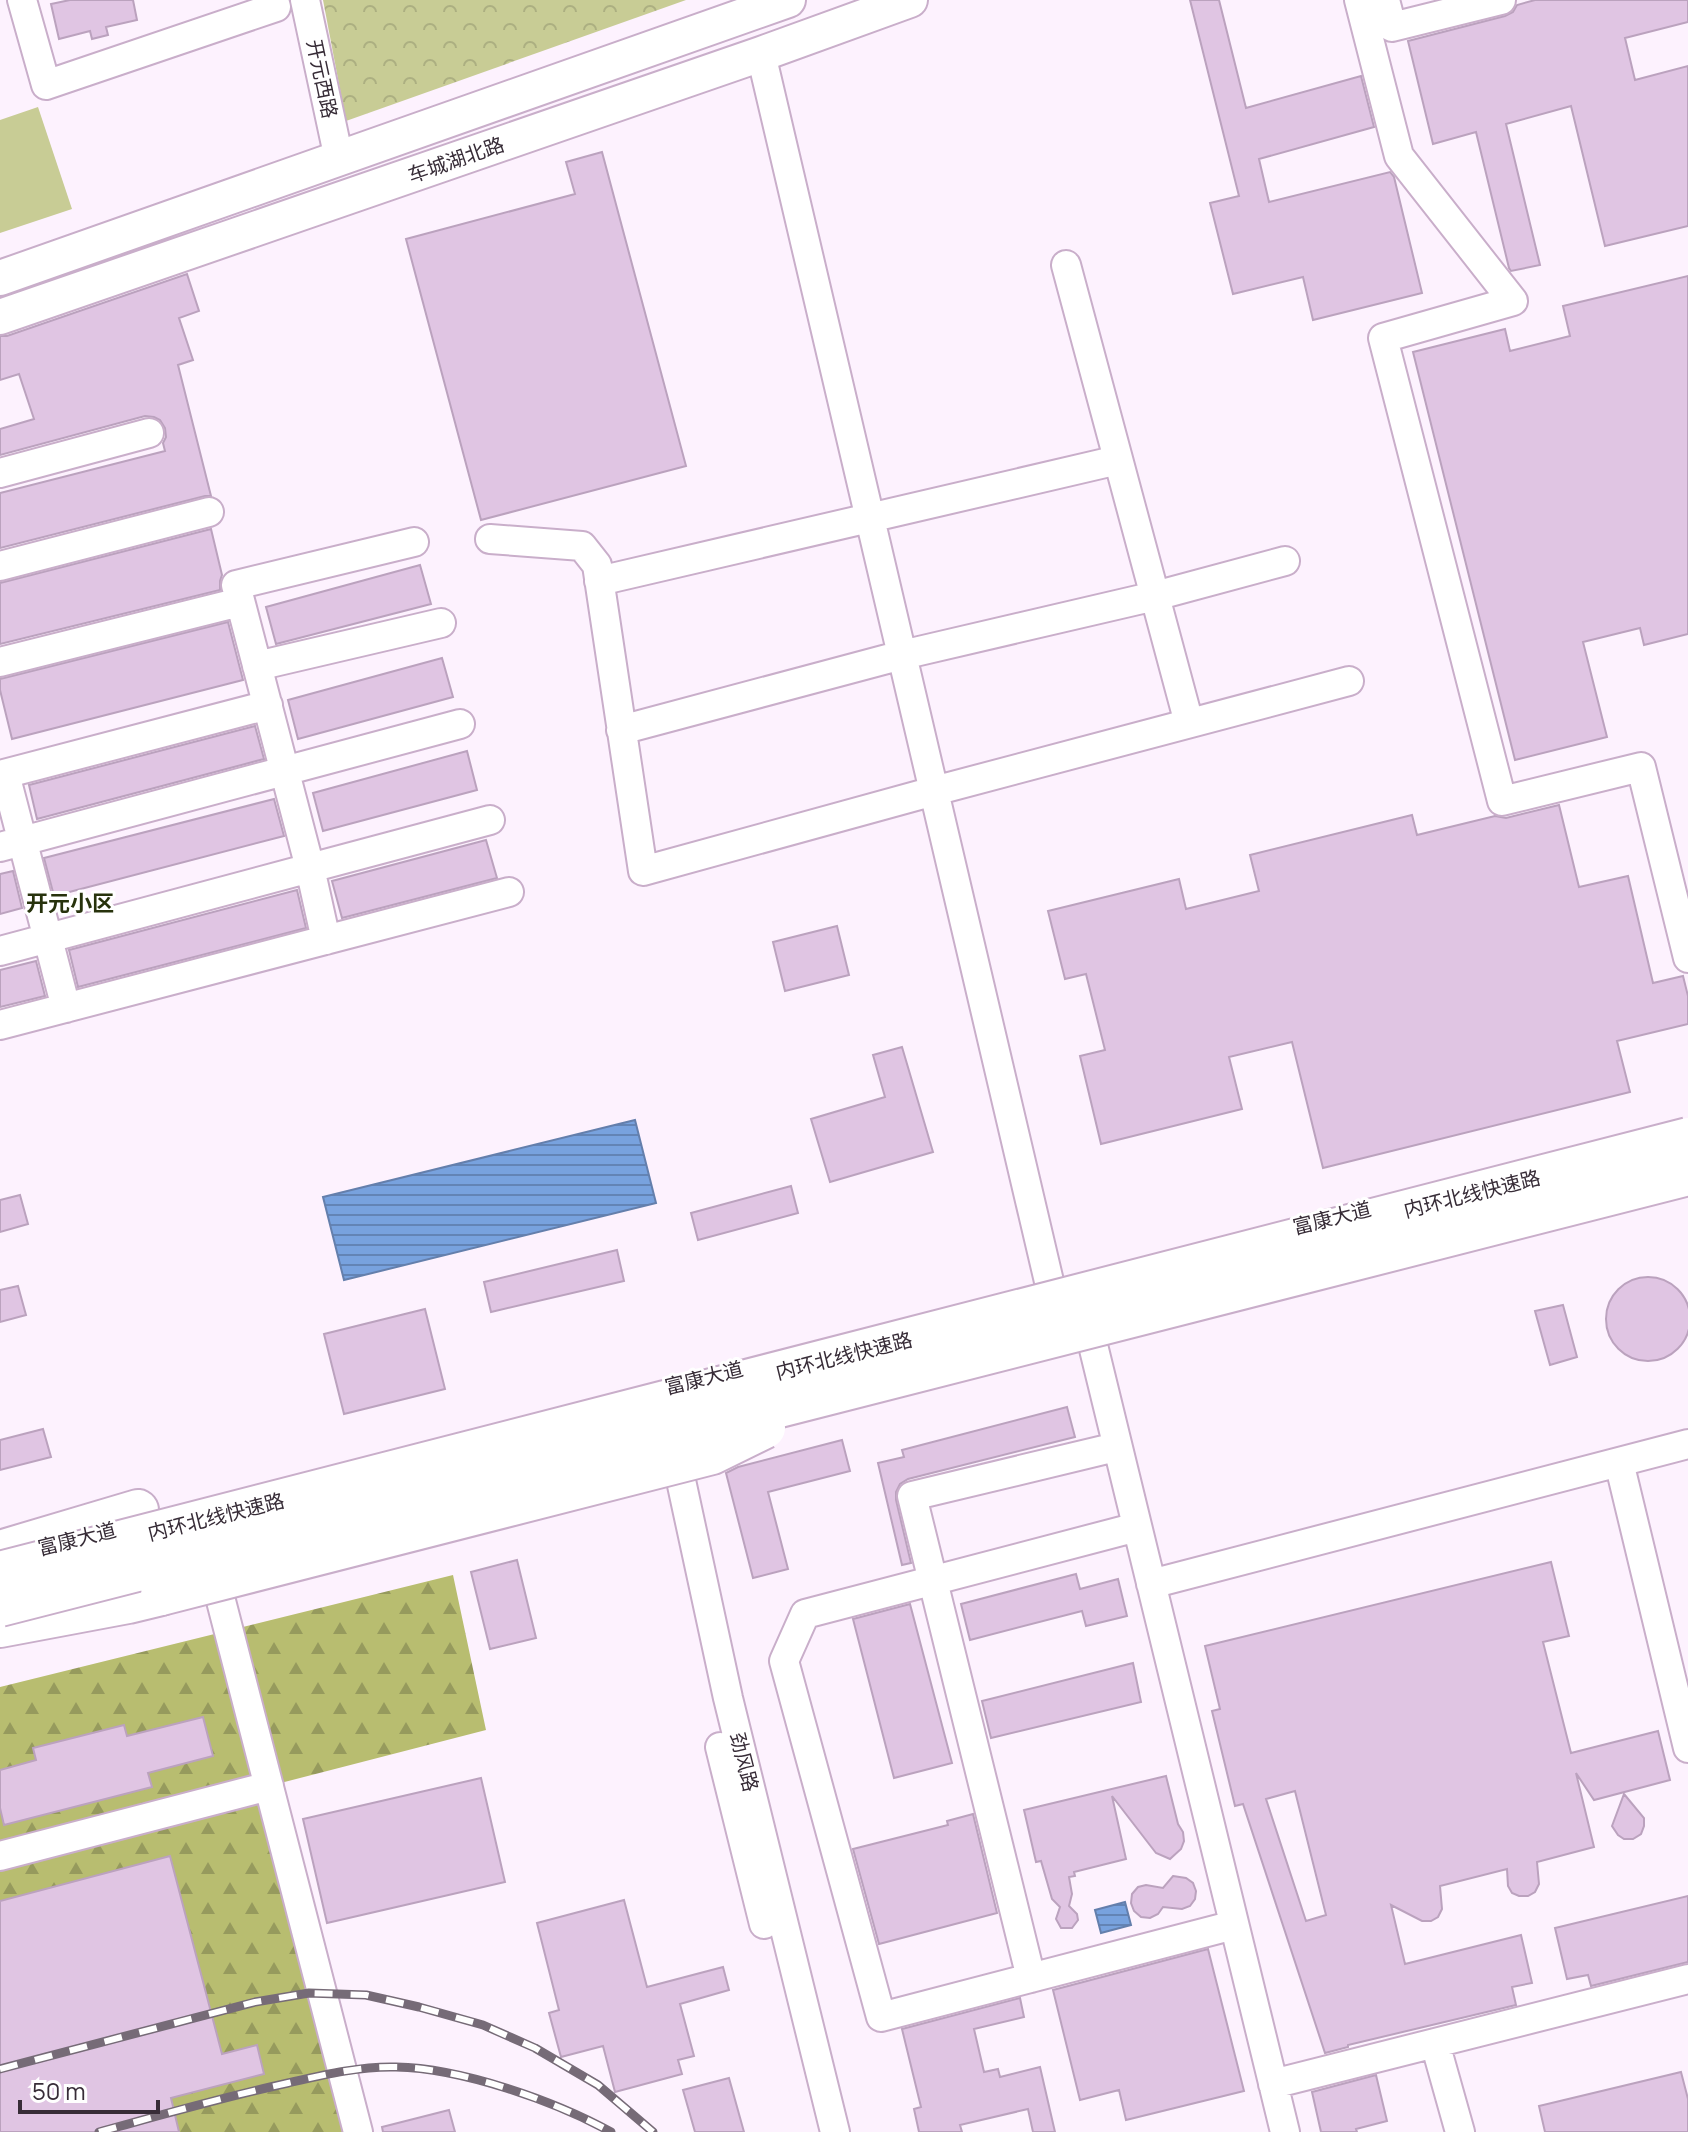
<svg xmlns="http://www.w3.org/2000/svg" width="1688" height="2132" font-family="Manrope,'Noto Sans SC',sans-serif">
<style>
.green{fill:#c8cc95}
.forest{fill:url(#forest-firs)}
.park{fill:url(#park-crowns)}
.water{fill:url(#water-rules);stroke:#647fac;stroke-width:2}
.building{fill:#e0c5e3;stroke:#bba2be;stroke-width:2;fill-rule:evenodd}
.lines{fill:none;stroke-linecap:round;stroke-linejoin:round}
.minor-casing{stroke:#c9aeca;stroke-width:32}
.major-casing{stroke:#c9aeca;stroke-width:38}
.highway-casing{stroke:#c9aeca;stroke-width:44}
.minor{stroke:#fff;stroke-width:28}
.major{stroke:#fff;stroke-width:34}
.highway{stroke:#fff;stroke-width:40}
.rail-casing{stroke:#766b77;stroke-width:9}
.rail{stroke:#fff;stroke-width:6;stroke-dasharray:18;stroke-linecap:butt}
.highway-bridge-casing{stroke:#c9aeca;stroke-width:44;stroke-linecap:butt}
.highway-bridge{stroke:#fff;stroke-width:40}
.labels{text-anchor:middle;stroke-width:6;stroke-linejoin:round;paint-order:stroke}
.street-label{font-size:20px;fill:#372c37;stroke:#fff}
.neighbourhood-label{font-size:22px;font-weight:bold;fill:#27320c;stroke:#fff}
</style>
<defs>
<pattern id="forest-firs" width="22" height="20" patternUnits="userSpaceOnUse" patternTransform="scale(2)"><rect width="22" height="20" fill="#b8bd70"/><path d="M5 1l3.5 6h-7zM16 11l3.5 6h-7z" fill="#969a5d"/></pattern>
<pattern id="park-crowns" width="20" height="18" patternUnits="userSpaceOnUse" patternTransform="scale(2)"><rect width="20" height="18" fill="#c8cc95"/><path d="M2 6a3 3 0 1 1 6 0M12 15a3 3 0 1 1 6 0" fill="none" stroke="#acaf81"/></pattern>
<pattern id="water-rules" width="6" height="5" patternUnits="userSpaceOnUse" patternTransform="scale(2)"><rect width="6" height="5" fill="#78a2de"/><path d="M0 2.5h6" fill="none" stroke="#6384b5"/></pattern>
</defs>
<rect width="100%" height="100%" fill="#fdf2fe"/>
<path class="green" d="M38 107 72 209 0 233V120Z"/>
<path class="forest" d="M453 1575 486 1730 269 1786 354 2132H0V1687Z"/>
<path class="park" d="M323 0H686L346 121Z"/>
<path class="water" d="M635 1120 656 1203 344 1280 323 1197Z
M1125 1902 1131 1925 1101 1933 1095 1910Z"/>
<path class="building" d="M70 0H133L137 20 106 27 108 35 92 39 90 31 59 39 51 4Z
M1190 0H1219L1246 108 1361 76 1374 127 1259 159 1269 202 1390 172 1394 177 1422 293 1313 320 1303 277 1233 294 1210 203 1239 196Z
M1535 0H1688V22L1625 38 1635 80 1688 66V226L1605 246 1571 106 1506 124 1540 265 1511 271 1509 268 1476 132 1433 144 1408 41 1505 16 1513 12 1517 5Z
M602 152 686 466 481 520 406 239 575 194 566 162Z
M187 274 199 311 179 318 193 360 178 365 211 496H205L0 548V493L165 451 163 443 166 437 165 428 160 420 154 417 145 416 0 455V429L34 419 19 374 0 380V336H7Z
M1688 276V634L1644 645 1640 628 1583 642 1607 737 1515 760 1413 352 1505 329 1510 351 1570 336 1563 306Z
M211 529 222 575 220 581V590L0 644V583Z
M420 565 431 604 276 644 266 607Z
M228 622 243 680 12 739 0 690V679Z
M442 658 453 697 298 739 288 700Z
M255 726 264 759 37 819 29 785Z
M467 751 477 790 323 831 313 793Z
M274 799 284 836 54 896 44 858Z
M1559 805 1579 887 1628 876 1653 983 1683 976 1688 996V1024L1617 1041 1630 1092 1323 1168 1292 1042 1229 1057 1242 1109 1101 1144 1080 1056 1105 1050 1086 974 1065 979 1048 911 1179 879 1186 909 1259 891 1250 855 1412 815 1417 835 1495 816 1506 818Z
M486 840 497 878 342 918 332 881Z
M13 871 22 908 0 914V874Z
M297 890 306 928 78 987 69 950Z
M837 926 849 975 785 991 773 942Z
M36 961 45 996 0 1007V970Z
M902 1047 933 1152 830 1182 811 1119 885 1097 873 1055Z
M791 1186 798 1213 698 1240 691 1213Z
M20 1195 28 1224 0 1232V1200Z
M617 1250 624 1281 491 1312 484 1282Z
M1606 1319a42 42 0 1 1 84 0a42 42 0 1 1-84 0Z
M18 1286 26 1315 0 1322V1290Z
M1563 1305 1577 1357 1550 1365 1535 1311Z
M425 1309 445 1389 344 1414 324 1334Z
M1067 1407 1075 1437 908 1479 900 1484 896 1492V1500L911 1563 902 1565 878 1463 904 1457 902 1450Z
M43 1429 51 1457 0 1470V1440Z
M842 1440 850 1471 768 1492 788 1569 753 1578 726 1473 738 1467Z
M517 1560 536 1638 490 1649 471 1572Z
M1551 1562 1569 1636 1543 1642 1571 1753 1658 1731 1670 1780 1594 1800 1576 1773 1594 1847 1537 1862 1539 1884 1535 1892 1528 1896H1519L1512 1893 1508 1886 1507 1869 1440 1886 1442 1909 1438 1917 1431 1921H1422L1391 1905 1405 1964 1521 1935 1532 1983 1512 1987 1516 2005 1348 2045V2047L1325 2053 1243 1804 1235 1806 1212 1711 1220 1709 1205 1646ZM1295 1791 1326 1915 1306 1921 1266 1799Z
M1076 1574 1080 1589 1118 1579 1127 1616 1086 1626 1082 1611 970 1640 961 1604Z
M910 1604 952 1763 894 1778 853 1619Z
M1133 1663 1141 1702 991 1738 982 1701Z
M203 1717 213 1756 148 1773 152 1787 4 1825 0 1808V1770L36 1760 33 1748 124 1725 127 1736Z
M1166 1776 1178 1824 1183 1832 1184 1841 1181 1849 1170 1859 1156 1853 1112 1796 1126 1859 1074 1872 1075 1876 1069 1877 1072 1894 1069 1906 1077 1914 1078 1920 1072 1928H1061L1056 1919 1060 1907 1052 1899 1041 1861 1036 1862 1024 1810Z
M481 1778 505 1882 327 1923 303 1819Z
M1624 1794 1644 1818V1826L1641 1834 1633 1839H1624L1618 1835 1612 1826Z
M973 1814 997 1913 879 1944 853 1849 948 1825 947 1821Z
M170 1856 222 2054 257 2045 264 2074 171 2098 179 2132H0V1901Z
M1173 1876 1186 1878 1193 1883 1196 1891 1195 1899 1190 1906 1182 1909 1163 1907 1158 1914 1150 1918 1141 1917 1134 1911 1131 1903 1132 1894 1138 1887 1146 1885 1163 1888Z
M1688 1896V1962L1591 1986 1588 1975 1567 1979 1555 1928Z
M624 1900 647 1987 723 1967 729 1990 680 2004 694 2056 678 2060 682 2074 615 2092 603 2046 561 2057 549 2013 559 2010 537 1923Z
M1208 1949 1244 2091 1126 2120 1119 2090 1080 2100 1053 1990Z
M1020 1998 1024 2017 974 2029 984 2072 998 2069 1000 2077 1040 2067 1055 2132H1033L1028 2109 960 2125 962 2132H919L914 2109 921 2107 902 2029Z
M1681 2072 1688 2099V2132H1545L1539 2106Z
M1376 2075 1387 2121 1356 2129 1357 2132H1321L1312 2092Z
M729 2078 744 2132H695L683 2090Z
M449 2110 455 2132H383L382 2127Z"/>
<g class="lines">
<g class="minor-casing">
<path id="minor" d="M22 0 46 85 276 7 274 0
M305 0 339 159
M1359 0 1399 156 1513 301 1383 338 1502 801 1641 767 1688 958
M1385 0 1392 27 1501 0
M761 54 1051 1290
M1066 265 1189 723
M0 473 149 433
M490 539 582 546 597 565 643 871 934 791 1349 681
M0 566 209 512
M599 581 1118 460
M0 662 228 605
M257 666 441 623
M621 730 902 655 1155 596 1285 561
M5 774 66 1008
M0 775 268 705
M0 847 460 724
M326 940 310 868 490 820
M0 951 310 868 236 585 414 542
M0 1025 509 892
M1092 1341 1285 2132
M674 1448 728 1698 835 2132
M1619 1462 1688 1748
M1137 1527 805 1614 784 1661 881 2017 1234 1925
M212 1566 358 2132
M1151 1584 1688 1444
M720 1747 764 1924
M0 1856 269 1786
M1031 1978 912 1496 1116 1447
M1435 2043 1460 2132
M1273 2084 1688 1979"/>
</g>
<g class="major-casing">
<path id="major" d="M0 278 788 0
M0 317 761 54 910 0"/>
</g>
<g class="highway-casing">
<path id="highway" d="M0 1551 138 1510
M0 1627 128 1603 161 1595"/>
</g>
<use href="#minor" class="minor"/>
<use href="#major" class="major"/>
<use href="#highway" class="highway"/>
<g class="rail-casing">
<path id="rail" d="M0 2069 255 2002 309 1993 366 1995 419 2007 483 2025 535 2048 598 2085 653 2132
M99 2132C161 2115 224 2097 288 2083 323 2075 360 2066 396 2067 461 2068 555 2101 611 2132"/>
</g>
<use href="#rail" class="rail"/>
<g class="highway-bridge-casing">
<path id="highway-bridge" d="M0 1572 1688 1138
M161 1595 712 1454 765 1428
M0 1606 1688 1175"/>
</g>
<use href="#highway-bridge" class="highway-bridge"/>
</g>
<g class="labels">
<g class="street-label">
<text transform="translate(322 79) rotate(78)" y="7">开元西路</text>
<text transform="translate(456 160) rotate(-19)" y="7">车城湖北路</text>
<text transform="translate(1472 1194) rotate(-14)" y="7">内环北线快速路</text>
<text transform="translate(1332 1218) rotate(-14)" y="7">富康大道</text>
<text transform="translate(844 1356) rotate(-14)" y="7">内环北线快速路</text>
<text transform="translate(704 1378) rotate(-14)" y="7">富康大道</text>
<text transform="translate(216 1517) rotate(-14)" y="7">内环北线快速路</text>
<text transform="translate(77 1539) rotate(-14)" y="7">富康大道</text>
<text transform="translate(744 1762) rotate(76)" y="7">劲风路</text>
</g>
<g class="neighbourhood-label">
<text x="70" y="911">开元小区</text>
</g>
</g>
<path d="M20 2100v12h138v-12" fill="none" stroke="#372c37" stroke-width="4"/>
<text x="32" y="2100" font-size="24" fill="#372c37" stroke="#ffffff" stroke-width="6" paint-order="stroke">50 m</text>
</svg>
